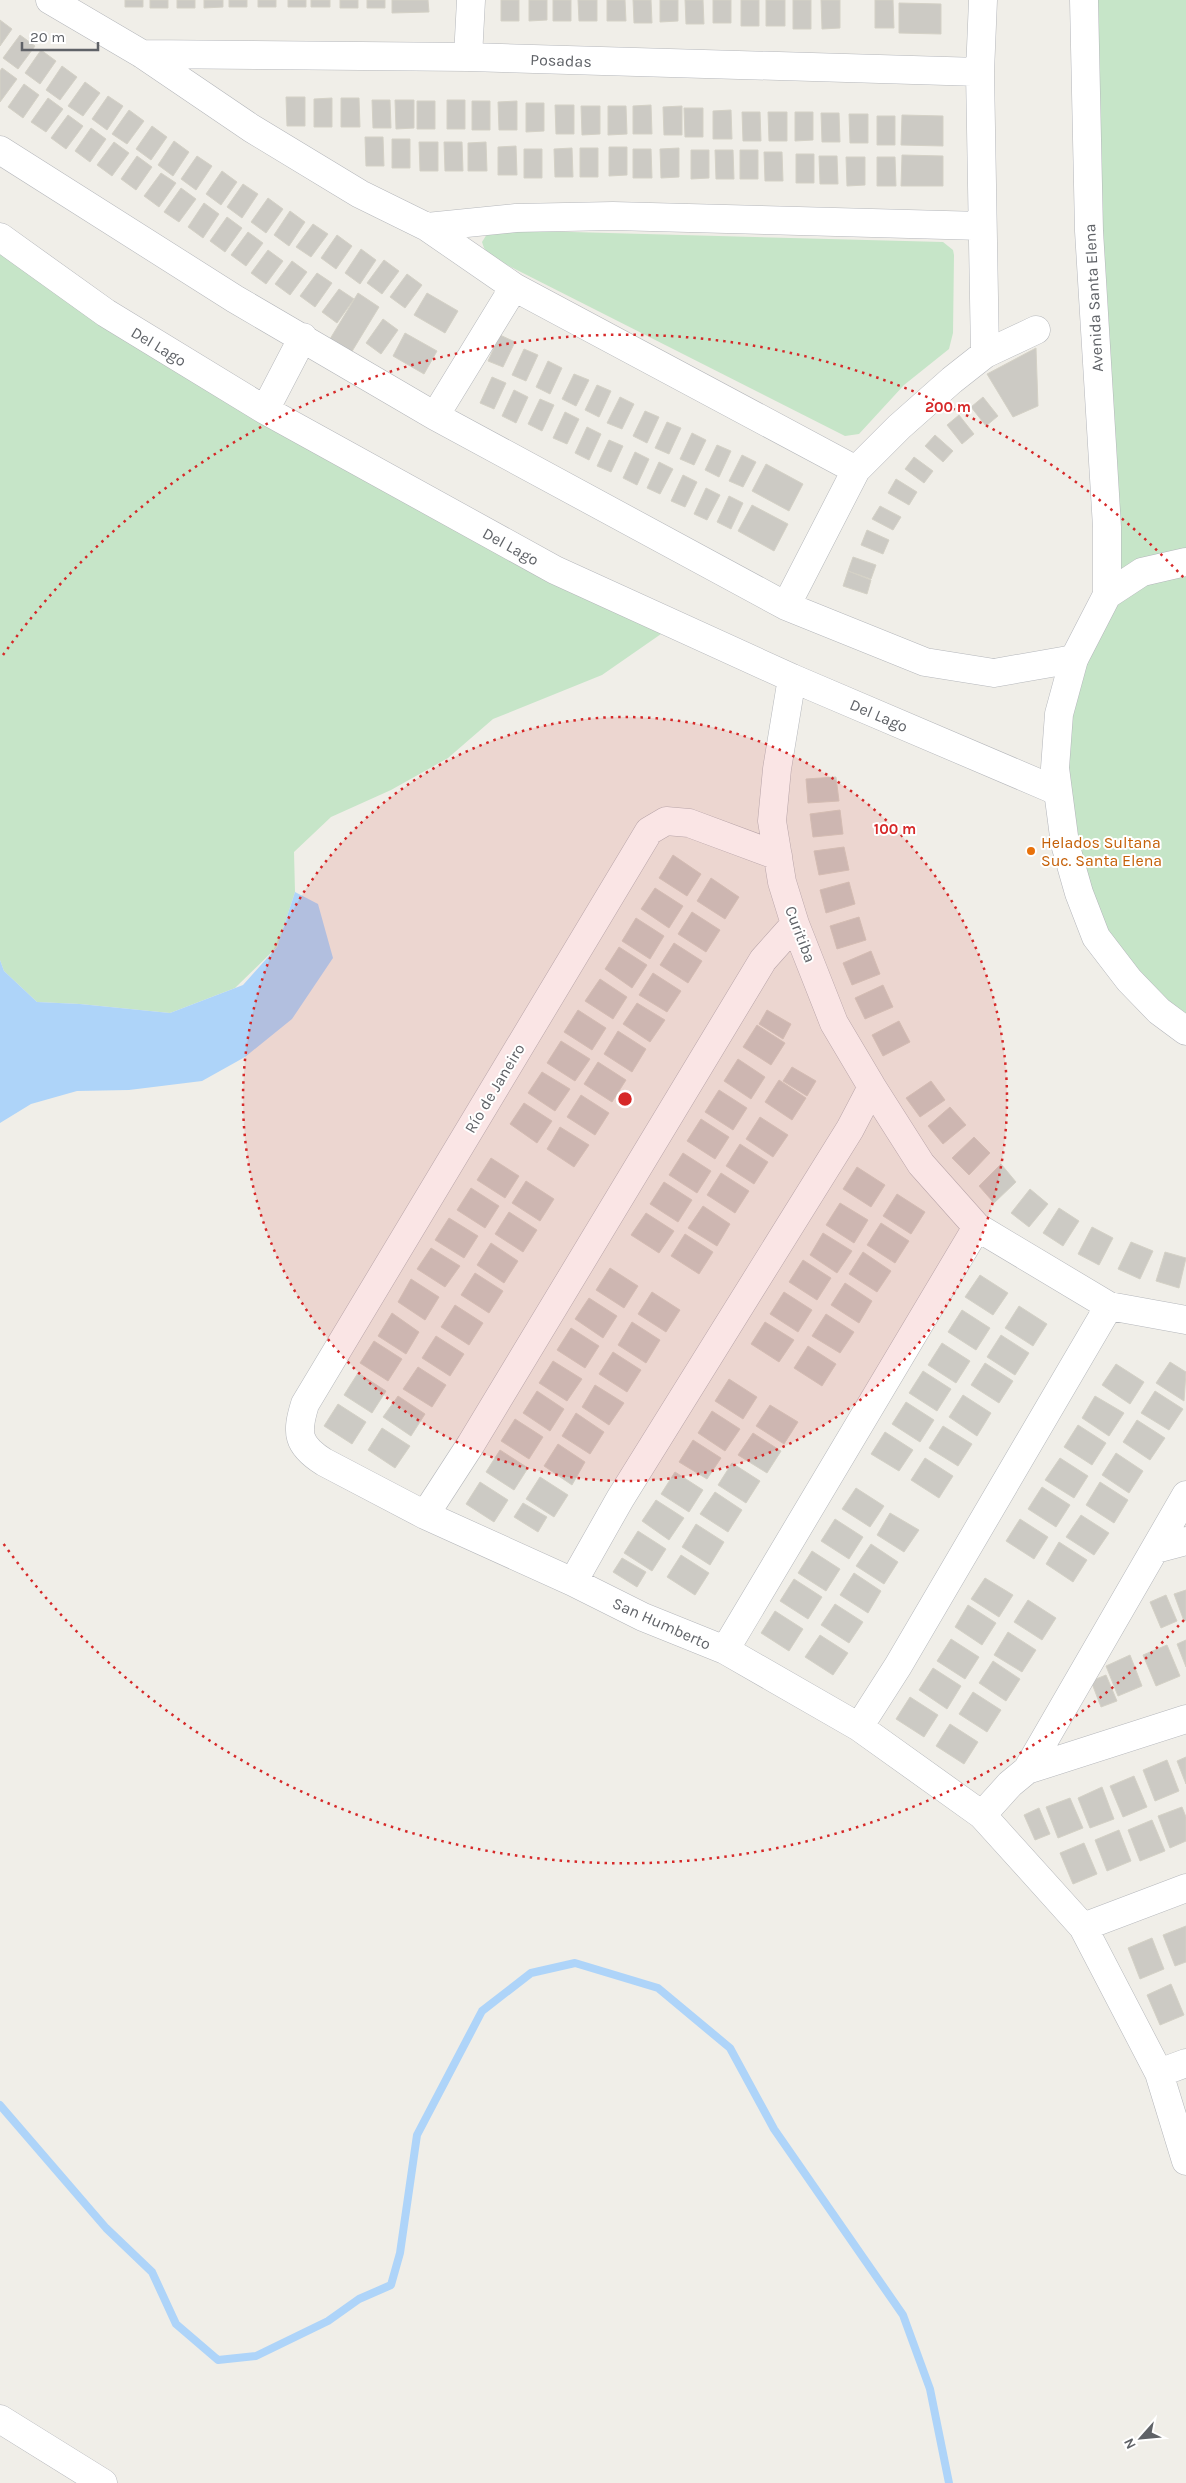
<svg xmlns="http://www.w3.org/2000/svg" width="1186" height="2483" font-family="Karla,sans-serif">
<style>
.green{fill:#c6e5c8}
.water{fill:#aed4f9}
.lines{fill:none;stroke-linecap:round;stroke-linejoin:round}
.stream{stroke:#aed4f9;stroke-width:8}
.building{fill:#cccac4;stroke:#d4d1c6}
.street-casing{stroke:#b5b7bb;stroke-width:29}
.secondary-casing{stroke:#b4b6bb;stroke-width:29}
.street{stroke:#fff;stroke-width:28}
.secondary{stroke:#fff;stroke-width:28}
.ring{fill:none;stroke:#d62828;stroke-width:2.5;stroke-dasharray:2.5 5}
.food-dot{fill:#e8710a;stroke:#fff;stroke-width:2}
.labels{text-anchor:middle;stroke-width:4;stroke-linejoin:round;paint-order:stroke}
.street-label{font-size:16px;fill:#5f6267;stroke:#fff}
.food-label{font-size:16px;fill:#c56008;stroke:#fff;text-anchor:start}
.centre{fill:#d62828;stroke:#fff;stroke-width:2.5}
.ring-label{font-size:15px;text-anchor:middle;font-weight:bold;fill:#d62828;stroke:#fff;stroke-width:4;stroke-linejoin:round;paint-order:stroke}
</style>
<rect width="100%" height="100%" fill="#f0eee8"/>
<path class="green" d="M1084 0H1186V1031L1096 937 1055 768 1107 595Z
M497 230 943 242 953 250 954 255 953 333 949 349 904 385 859 434 845 436 491 257 484 248 482 242 487 234Z
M0 237 106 313 674 625 602 675 493 719 448 758 391 790 331 817 294 852 295 892 277 947 235 988 170 1013 80 1004 37 1002 4 971 0 960Z"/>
<path class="water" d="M295 892 318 904 333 958 292 1019 245 1057 202 1081 129 1090 77 1091 31 1104 0 1123V960L4 971 37 1002 80 1004 170 1013 243 985 277 947Z"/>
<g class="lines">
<path class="stream" d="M0 2105 106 2228 152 2272 176 2324 218 2360 256 2356 328 2321 359 2299 391 2285 400 2253 417 2135 482 2011 531 1973 575 1963 658 1988 730 2048 774 2129 903 2315 930 2389 949 2483"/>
</g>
<path class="building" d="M125 0H143V7H125Z
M150 0H168V8H150Z
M177 0H195V8H177Z
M204 0H223V7L204 8Z
M229 0H247V7H229Z
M258 0H276V7H258Z
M288 0H306V7H288Z
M311 0H330V7H311Z
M340 0H358V8H340Z
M367 0H385V8H367Z
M392 0H428L429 12 392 13Z
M501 0H519V21H501Z
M529 0H547V20L529 21Z
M553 0H571V21H553Z
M578 0H597V21H579Z
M607 0H625L626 21H607Z
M633 0H651L652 23H634Z
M660 0H678V21L660 22Z
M685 0H703L704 24H686Z
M713 0H731V23H713Z
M741 0H759V26H741Z
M766 0H785V26H766Z
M793 0H811V29H793Z
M821 0H840V28L822 29Z
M875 0H893L894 28H875Z
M899 3 941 4V34L899 33Z
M0 20 12 29 0 46Z
M20 35 35 46 18 69 3 58Z
M41 50 56 61 40 84 25 73Z
M62 66 77 77 60 100 46 90Z
M2 68 17 79 0 102V71Z
M85 82 100 93 83 116 68 106Z
M24 84 39 95 23 118 8 107Z
M108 96 123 106 107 130 92 119Z
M286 97H305V126H287Z
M48 98 63 109 46 132 31 122Z
M332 98V127H314V99Z
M341 98H359L360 127H341Z
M372 100H390L391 128H373Z
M395 100H414V128L396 129Z
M447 100H465V129H447Z
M417 101H435V129H417Z
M472 101H490V130H472Z
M517 101V130H499L498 102Z
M526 103H544V131L526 132Z
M555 105H574V134H556Z
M651 105 652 134H633V106Z
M581 106H600V134L582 135Z
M608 106H626L627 134 608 135Z
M682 106V135H664L663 107Z
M684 108H703V137H685Z
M129 110 144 121 127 144 112 134Z
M731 110 732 139H713V111Z
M742 112H760L761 141H743Z
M768 112H787V141H769Z
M795 112H813V140L795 141Z
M821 113H839L840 142H822Z
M849 114H868V143H850Z
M68 115 83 126 66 149 51 138Z
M902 115 943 116V146L901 145Z
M877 116H895V145H877Z
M152 126 167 137 151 160 136 149Z
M91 128 106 139 90 162 75 151Z
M365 137H383L384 166H366Z
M392 139H410V168H392Z
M174 141 189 152 173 176 158 165Z
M114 142 129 153 112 176 97 165Z
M419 142H438V171H420Z
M444 142H462L463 171H445Z
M486 142 487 171H468V143Z
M516 146 517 175H498V147Z
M609 147H627V175L609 176Z
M572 148 573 177H555L554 149Z
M580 148H598V177H580Z
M679 148V177L661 178 660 149Z
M524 149H542V178H524Z
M633 149H651L652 178H633Z
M691 150H709V178L691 179Z
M715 150H733L734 179H716Z
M740 150H758V179H740Z
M764 152H782L783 181H765Z
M796 154H814V183H796Z
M902 155 943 156V186H901Z
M137 156 152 167 136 190 121 179Z
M197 156 212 166 196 190 181 179Z
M819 156H837L838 184H820Z
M846 157H865V185L847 186Z
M877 157H895L896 186H877Z
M222 171 237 182 221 205 206 194Z
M161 173 176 183 159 207 144 196Z
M243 184 258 194 242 218 227 207Z
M181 188 196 199 179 222 164 212Z
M268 198 283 209 266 233 251 222Z
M204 203 219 214 203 238 188 227Z
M290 211 305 222 289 246 274 235Z
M227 217 242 228 225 252 210 241Z
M313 224 328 234 311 257 296 247Z
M248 232 263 243 246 266 231 255Z
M337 235 352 246 336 269 321 258Z
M361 249 376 260 360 284 345 273Z
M268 250 283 261 266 284 251 273Z
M384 260 399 271 382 294 367 283Z
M292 261 307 272 290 295 275 284Z
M317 273 332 283 315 307 300 296Z
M407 274 422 285 405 308 390 297Z
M339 289 354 299 337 323 322 312Z
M358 293 379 307 351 353 330 339Z
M427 293 458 311 445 333 414 315Z
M383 319 398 330 381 354 366 343Z
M405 333 437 351 424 374 393 356Z
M500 335 515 342 503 367 488 361Z
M1036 348 1038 406 1013 417 987 374Z
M524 349 538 355 526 381 512 375Z
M548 361 562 368 550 394 536 387Z
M574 374 589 380 576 406 562 399Z
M492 377 506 383 494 409 480 403Z
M597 385 611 391 599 417 585 410Z
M514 390 528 397 516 423 502 416Z
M620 397 634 404 622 429 607 423Z
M983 397 998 416 986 426 971 407Z
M540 399 554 405 542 431 528 424Z
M645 411 659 417 647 443 633 436Z
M565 412 579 419 567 444 553 438Z
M959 415 974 434 962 444 947 425Z
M667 422 681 428 669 454 655 448Z
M587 427 601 434 589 460 575 453Z
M692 433 706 440 694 465 680 459Z
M935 435 953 451 943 462 925 446Z
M609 440 623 446 611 472 597 466Z
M717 445 731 451 719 477 705 470Z
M635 452 649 459 637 485 623 478Z
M742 455 756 462 743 487 729 481Z
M914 457 933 471 924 483 905 469Z
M659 462 673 469 660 494 647 488Z
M766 464 803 484 789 511 752 491Z
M683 475 697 482 685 507 671 501Z
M896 479 917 492 909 505 888 493Z
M706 488 720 495 707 520 694 514Z
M729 496 743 503 731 529 717 522Z
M752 505 788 524 774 551 738 531Z
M880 506 901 517 893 530 872 519Z
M867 530 889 540 883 554 861 545Z
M853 557 876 565 871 579 848 571Z
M848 571 871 580 867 594 843 586Z
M836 777 839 801 808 803 806 779Z
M840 810 843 834 813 837 810 814Z
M844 847 849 870 819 875 814 851Z
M673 855 701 874 687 896 659 878Z
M711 878 739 897 725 919 697 901Z
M849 882 855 904 826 913 820 890Z
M655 888 683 906 669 928 641 909Z
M692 912 720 930 706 952 678 934Z
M859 917 866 940 837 949 830 926Z
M636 918 664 936 650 959 622 941Z
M674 943 702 961 688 983 660 965Z
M619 947 647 965 632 988 605 969Z
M871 951 880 974 852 985 843 963Z
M653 973 681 991 667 1012 639 995Z
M600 979 627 997 613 1019 585 1001Z
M883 985 893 1007 865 1019 855 998Z
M637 1003 665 1020 650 1042 623 1024Z
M578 1010 606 1028 592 1050 564 1032Z
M767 1010 791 1024 783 1039 759 1024Z
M899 1021 910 1042 883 1056 872 1035Z
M757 1025 785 1043 771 1065 743 1047Z
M618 1031 646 1049 632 1072 604 1054Z
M561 1041 590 1059 575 1081 547 1063Z
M738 1059 765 1077 751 1099 724 1081Z
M598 1062 626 1080 612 1102 584 1084Z
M792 1067 816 1081 807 1096 783 1081Z
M542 1072 570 1089 555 1111 528 1093Z
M779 1080 806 1098 792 1120 765 1102Z
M931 1081 945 1100 920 1117 906 1098Z
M719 1090 747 1108 733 1130 705 1112Z
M581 1095 609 1113 595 1135 567 1117Z
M524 1103 552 1121 537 1143 510 1124Z
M950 1107 966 1125 943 1144 928 1126Z
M760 1117 788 1135 773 1157 746 1139Z
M701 1119 729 1137 715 1159 687 1141Z
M560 1127 589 1145 574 1167 547 1149Z
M974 1137 990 1153 969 1175 952 1158Z
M740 1144 768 1162 754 1184 726 1166Z
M683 1153 711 1171 697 1193 669 1175Z
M491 1158 519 1176 505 1198 477 1180Z
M1001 1164 1016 1182 994 1203 979 1186Z
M857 1167 885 1185 871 1207 843 1189Z
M721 1173 749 1191 735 1213 707 1195Z
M526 1181 554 1199 540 1221 512 1203Z
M664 1182 692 1200 678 1222 650 1204Z
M471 1188 499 1206 485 1228 457 1210Z
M1030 1189 1048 1204 1029 1227 1011 1213Z
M897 1194 925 1212 911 1234 883 1216Z
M840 1203 868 1220 854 1243 826 1225Z
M703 1206 730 1224 717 1246 688 1228Z
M1059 1208 1079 1221 1063 1246 1043 1233Z
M509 1212 537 1230 523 1252 495 1234Z
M646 1213 674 1231 659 1253 631 1235Z
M449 1218 478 1236 464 1258 435 1240Z
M881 1223 909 1241 895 1263 867 1245Z
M1092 1227 1113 1238 1099 1265 1078 1254Z
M823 1233 852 1251 837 1273 810 1255Z
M685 1234 713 1252 699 1274 671 1256Z
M1131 1242 1153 1251 1140 1279 1118 1269Z
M491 1243 518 1261 504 1283 477 1265Z
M431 1248 460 1266 445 1287 417 1269Z
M863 1252 891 1271 877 1292 849 1274Z
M1165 1252 1186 1258 1179 1288 1156 1281Z
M803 1260 831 1278 817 1300 789 1282Z
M610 1268 638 1286 624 1308 596 1290Z
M475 1273 503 1291 489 1313 461 1295Z
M980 1275 1008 1293 993 1315 965 1297Z
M411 1279 439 1297 425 1320 398 1302Z
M845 1283 872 1301 859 1323 831 1305Z
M652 1292 680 1310 666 1332 638 1314Z
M784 1292 812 1310 798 1332 770 1314Z
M589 1298 617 1316 603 1338 575 1319Z
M455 1305 483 1323 469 1345 441 1327Z
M1019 1306 1047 1324 1033 1346 1005 1328Z
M962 1310 990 1328 976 1350 948 1332Z
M392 1313 419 1332 406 1354 378 1336Z
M826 1314 854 1332 840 1353 812 1336Z
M632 1322 660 1340 646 1363 618 1345Z
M765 1322 794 1340 779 1362 751 1344Z
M571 1328 599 1346 585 1368 557 1350Z
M1001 1335 1029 1353 1015 1375 987 1357Z
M436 1336 464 1354 450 1376 422 1358Z
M374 1341 402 1359 388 1381 360 1363Z
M942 1343 970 1361 956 1383 928 1365Z
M808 1346 836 1364 822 1386 794 1368Z
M613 1352 641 1370 627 1392 599 1374Z
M553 1361 582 1379 567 1401 539 1383Z
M1170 1362 1186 1372 1184 1401 1156 1383Z
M985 1363 1013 1381 999 1403 971 1385Z
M1116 1364 1144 1382 1130 1404 1102 1385Z
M418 1367 446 1385 432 1407 403 1389Z
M923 1371 951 1389 937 1411 909 1393Z
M358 1373 386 1391 372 1413 344 1395Z
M729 1379 757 1397 743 1419 715 1401Z
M595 1385 624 1403 609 1425 582 1407Z
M537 1391 564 1409 550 1431 523 1413Z
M1155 1391 1183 1409 1169 1430 1141 1413Z
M963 1395 991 1413 977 1436 949 1417Z
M398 1396 425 1414 411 1436 383 1417Z
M1095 1396 1124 1413 1109 1436 1082 1418Z
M906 1402 934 1420 920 1442 892 1424Z
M338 1404 366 1422 352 1444 324 1426Z
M770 1405 798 1422 784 1444 756 1426Z
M712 1411 740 1429 725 1451 698 1433Z
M576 1413 604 1432 590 1454 562 1436Z
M515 1419 543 1437 529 1459 501 1441Z
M1137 1420 1165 1438 1150 1460 1123 1442Z
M1078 1425 1106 1443 1092 1465 1064 1447Z
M943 1426 972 1444 958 1466 929 1448Z
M382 1428 410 1446 395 1468 368 1450Z
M885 1432 913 1450 899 1471 871 1454Z
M753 1433 781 1451 767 1473 738 1455Z
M693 1440 721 1458 707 1479 679 1462Z
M558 1444 585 1462 572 1485 544 1466Z
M500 1450 528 1468 514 1490 486 1472Z
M1116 1453 1143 1471 1129 1493 1102 1475Z
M925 1458 953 1476 939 1498 911 1480Z
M1060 1458 1088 1476 1074 1498 1045 1480Z
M732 1463 760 1481 746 1503 718 1485Z
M675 1472 703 1490 689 1512 661 1494Z
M540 1477 568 1495 554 1517 526 1499Z
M480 1482 508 1500 494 1522 466 1504Z
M1100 1482 1128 1500 1114 1523 1086 1505Z
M1042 1487 1070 1505 1056 1527 1028 1509Z
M856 1488 884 1506 870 1527 842 1509Z
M715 1492 742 1510 728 1532 700 1514Z
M656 1500 684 1518 669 1540 642 1521Z
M523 1503 547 1517 538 1532 514 1517Z
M890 1513 919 1530 904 1552 877 1535Z
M1081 1515 1109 1533 1094 1555 1066 1537Z
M835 1519 863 1537 849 1559 821 1541Z
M1020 1519 1048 1537 1034 1559 1006 1541Z
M696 1524 724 1542 710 1565 682 1547Z
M638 1531 666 1549 652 1571 624 1553Z
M1059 1542 1087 1560 1073 1582 1046 1564Z
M871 1544 898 1562 884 1584 856 1566Z
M812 1551 840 1569 826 1591 798 1573Z
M681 1555 709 1573 695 1595 667 1577Z
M622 1558 646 1572 637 1587 613 1572Z
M854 1573 881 1591 868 1613 840 1595Z
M985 1578 1013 1595 999 1617 971 1599Z
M794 1579 822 1597 808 1619 780 1601Z
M1186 1590V1620L1184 1621 1174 1594Z
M1166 1595 1177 1621 1161 1628 1150 1602Z
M1028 1600 1056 1618 1042 1640 1014 1622Z
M835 1604 863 1622 849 1643 821 1625Z
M968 1605 996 1623 982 1645 955 1627Z
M775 1611 803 1629 789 1651 761 1633Z
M1008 1632 1036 1650 1022 1672 994 1655Z
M820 1635 848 1653 833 1675 805 1657Z
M951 1639 979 1657 965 1679 937 1661Z
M1186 1640V1667L1177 1644Z
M1167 1645 1180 1676 1156 1686 1143 1655Z
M1130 1655 1142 1686 1118 1696 1106 1666Z
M993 1661 1020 1679 1006 1701 979 1683Z
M933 1668 961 1686 947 1709 919 1690Z
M1106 1675 1117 1701 1101 1707 1091 1681Z
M973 1692 1001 1710 987 1732 959 1714Z
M910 1697 938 1715 924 1737 896 1719Z
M950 1724 978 1742 964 1764 936 1746Z
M1186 1757V1784L1177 1761Z
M1167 1760 1179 1791 1155 1801 1143 1770Z
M1134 1776 1147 1807 1123 1817 1110 1786Z
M1102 1787 1114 1819 1090 1828 1078 1798Z
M1070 1798 1083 1828 1058 1838 1046 1807Z
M1182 1807 1186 1817V1841L1170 1848 1158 1816Z
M1039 1808 1050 1834 1035 1840 1024 1815Z
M1152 1820 1165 1851 1140 1861 1128 1830Z
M1119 1830 1131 1861 1107 1871 1095 1840Z
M1084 1843 1097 1874 1073 1884 1060 1853Z
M1186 1926V1962L1175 1966 1163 1935Z
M1152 1938 1164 1969 1140 1979 1128 1948Z
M1171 1984 1184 2015 1160 2025 1147 1995Z"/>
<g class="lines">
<g class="street-casing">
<path id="street" d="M50 0 142 54 251 128 360 194 427 227 514 287 856 470
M983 0 980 72 985 354
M142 54 468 57 980 72
M468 57 471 0
M0 150 235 299 435 416 786 606 925 662 994 673 1074 659
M427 227 516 218 613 216 982 226
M0 237 106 313 265 410 555 570 792 678 1057 791
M265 410 303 337
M435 416 514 287
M786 606 856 470 899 427 952 380 985 354 1036 330
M792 678 777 769 772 821 782 882 795 924 834 1023 872 1087 921 1164 977 1227 1109 1306 1186 1320
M778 856 689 823 666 821 649 831 305 1404C296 1433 297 1445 324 1462L425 1515 573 1582 643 1617 725 1650 859 1727 982 1815 1083 1927 1159 2073 1186 2161
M425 1515 471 1444 763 960 795 924
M1156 1549 1186 1541
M573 1582 620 1499 850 1129 872 1087
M725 1650 977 1227
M859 1727 898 1666 1109 1306
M1027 1770 1186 1495
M982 1815 1010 1784 1027 1770 1186 1719
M1083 1927 1186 1888
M1159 2073 1186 2063
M0 2419 103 2483"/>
</g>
<g class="secondary-casing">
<path id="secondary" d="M1084 0 1089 231 1107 527V595
M1186 562 1142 572 1107 595 1074 659 1059 714 1055 768 1065 844 1079 893 1096 937 1129 980 1159 1011 1186 1031"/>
</g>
<use href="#street" class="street"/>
<use href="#secondary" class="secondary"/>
</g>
<circle cx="625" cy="1099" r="382" fill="#d62828" fill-opacity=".12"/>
<g class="ring">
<circle cx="625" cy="1099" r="382"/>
<path d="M1184 1620A764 764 0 0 1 3 1543M3 655A764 764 0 0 1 1184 578"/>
</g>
<circle class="food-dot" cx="1031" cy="851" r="5"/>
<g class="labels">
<g class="street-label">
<text transform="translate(561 60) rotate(2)" y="6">Posadas</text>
<text transform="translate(1093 298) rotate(-93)" y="6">Avenida Santa Elena</text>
<text transform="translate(159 346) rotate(31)" y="6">Del Lago</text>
<text transform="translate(511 546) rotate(29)" y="6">Del Lago</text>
<text transform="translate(879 715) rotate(23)" y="6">Del Lago</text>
<text transform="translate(801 934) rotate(69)" y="6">Curitiba</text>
<text transform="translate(494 1088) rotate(-59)" y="6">Río de Janeiro</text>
<text transform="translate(662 1623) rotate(24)" y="6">San Humberto</text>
</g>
<g class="food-label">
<text x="1041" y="848">Helados Sultana<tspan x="1041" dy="18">Suc. Santa Elena</tspan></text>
</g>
</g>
<circle cx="625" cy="1099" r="8" class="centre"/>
<g class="ring-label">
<text x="948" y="412">200 m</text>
<text x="895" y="834">100 m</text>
</g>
<g transform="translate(1141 2438) rotate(243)" stroke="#ffffff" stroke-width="4" paint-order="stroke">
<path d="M0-4L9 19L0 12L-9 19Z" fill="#5f6267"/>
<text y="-8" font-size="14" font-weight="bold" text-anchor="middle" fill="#5f6267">N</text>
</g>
<path d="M22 42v8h76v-8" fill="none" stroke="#5f6267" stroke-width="2.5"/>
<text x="30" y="42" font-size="15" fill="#5f6267" stroke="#ffffff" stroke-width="4" paint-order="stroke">20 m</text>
</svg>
